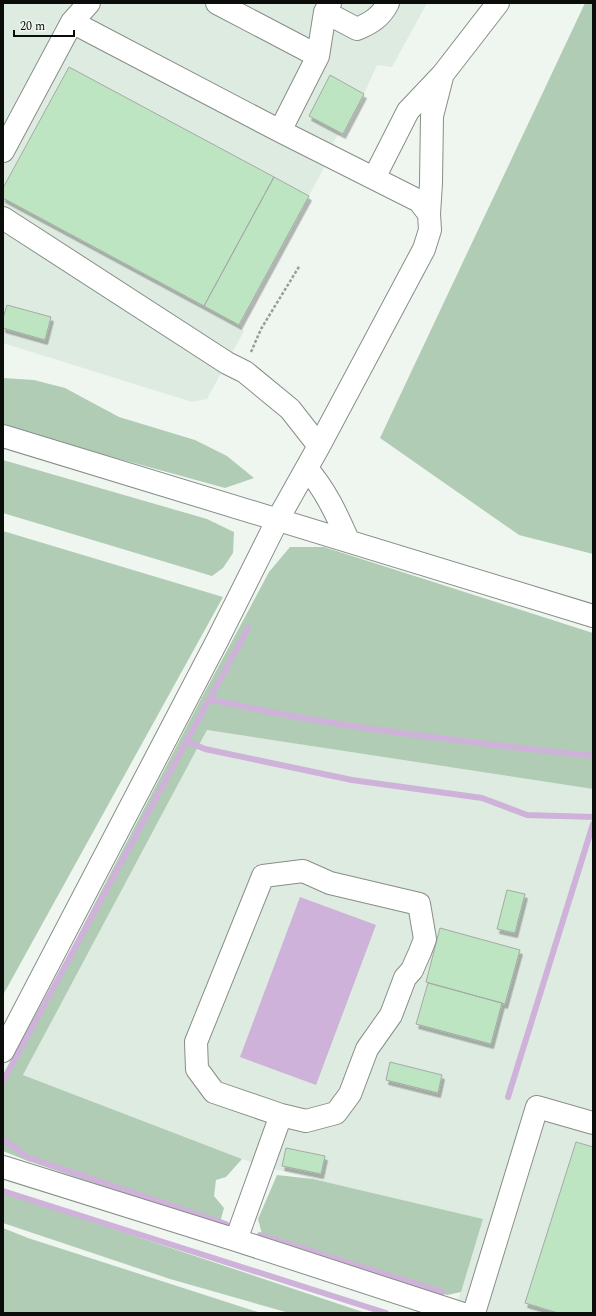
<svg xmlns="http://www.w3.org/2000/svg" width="596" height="1316" font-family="Spectral,serif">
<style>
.built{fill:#deebe0}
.green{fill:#b1ccb4}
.water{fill:#ceb2d9}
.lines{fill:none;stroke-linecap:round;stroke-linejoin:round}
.stream{stroke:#ceb2d9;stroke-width:6}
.building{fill:#bee5c2;stroke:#a4aaa5;filter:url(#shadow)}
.minor-casing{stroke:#878e88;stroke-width:24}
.path{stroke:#989d98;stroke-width:2.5;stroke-dasharray:3 2;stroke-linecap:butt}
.minor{stroke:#fff;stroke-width:22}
</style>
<defs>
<filter id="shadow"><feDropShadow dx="2.5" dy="4.5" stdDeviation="0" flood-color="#0004"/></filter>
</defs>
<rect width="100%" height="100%" fill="#eff6f0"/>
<path class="built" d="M3 3H427L392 67 377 65 364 94 343 134 337 136 327 155 326 164 239 325 244 331 207 399 192 402 3 343Z
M207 730 593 789V1313H454L483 1219 313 1179 263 1166 242 1159 23 1075Z"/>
<path class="green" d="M585 3H593V554L519 535 380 438Z
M3 378 34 380 65 388 119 417 195 440 227 456 254 478 225 488 76 447 3 424Z
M3 460 207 519 234 532 233 553 223 568 212 576 3 513Z
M3 531 223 597 3 995Z
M290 547H324L593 633V789L207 730 23 1075 242 1159 226 1177 216 1180 214 1196 224 1208 219 1226 28 1161 3 1151V1080L201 699 269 572Z
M277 1175 313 1179 483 1219 461 1292 447 1295 263 1238 258 1219Z
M3 1192 366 1313H289L170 1279 3 1223Z
M3 1228 28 1238 261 1313H3Z"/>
<path class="water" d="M300 897 376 925 316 1085 240 1057Z"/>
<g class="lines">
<path class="stream" d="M209 699C254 709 300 718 346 725 428 738 511 747 593 756
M186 741 205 749 352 780 482 798 527 815 593 817
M3 1081 248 628
M508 1097 593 824
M3 1139 27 1157 226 1224
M3 1191 386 1313
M260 1235 442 1292"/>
</g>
<path class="building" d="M69 67 274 177 204 306 3 198V188Z
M330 75 364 94 343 134 309 116Z
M274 177 309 196 239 325 204 306Z
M7 305 51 317 45 340 3 328V318Z
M507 890 525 894 515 933 497 929Z
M440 928 520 950 505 1004 426 982Z
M428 983 502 1003 491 1044 416 1024Z
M390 1062 442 1075 438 1093 386 1080Z
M576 1142 593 1147V1313H558L525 1303Z
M286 1148 325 1156 321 1174 282 1166Z"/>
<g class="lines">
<g class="minor-casing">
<path id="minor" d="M217 3 318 56
M325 12 357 29C371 23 381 17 388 3
M280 131 318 56 325 12 330 3
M3 151 72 22 89 3
M374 178 408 111 443 74 498 3
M429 214 431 183 432 116 442 77
M3 218 227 363 245 372 290 409 319 446
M3 436 593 616
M307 469C325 489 337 515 348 540
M303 871 330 883 419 904 425 939 420 952 412 970 405 978 391 1015 367 1049 350 1094 336 1113 306 1121 281 1115 214 1092 197 1069 196 1042 263 876Z
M3 1051 217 641 278 519 319 446 424 249 430 230 429 214 419 201 280 131 72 22
M3 1167 236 1240 460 1313
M236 1240 281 1115
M474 1313 537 1107 593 1123"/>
</g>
<path class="path" d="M251 352 261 329 300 265"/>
<use href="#minor" class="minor"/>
</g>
<rect width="596" height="1316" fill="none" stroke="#0b0d0b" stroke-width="8"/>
<path d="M14 30v6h60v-6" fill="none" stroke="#0b0d0b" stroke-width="2"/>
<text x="20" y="30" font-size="12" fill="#0b0d0b" stroke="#eff6f0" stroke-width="3" paint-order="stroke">20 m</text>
</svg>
